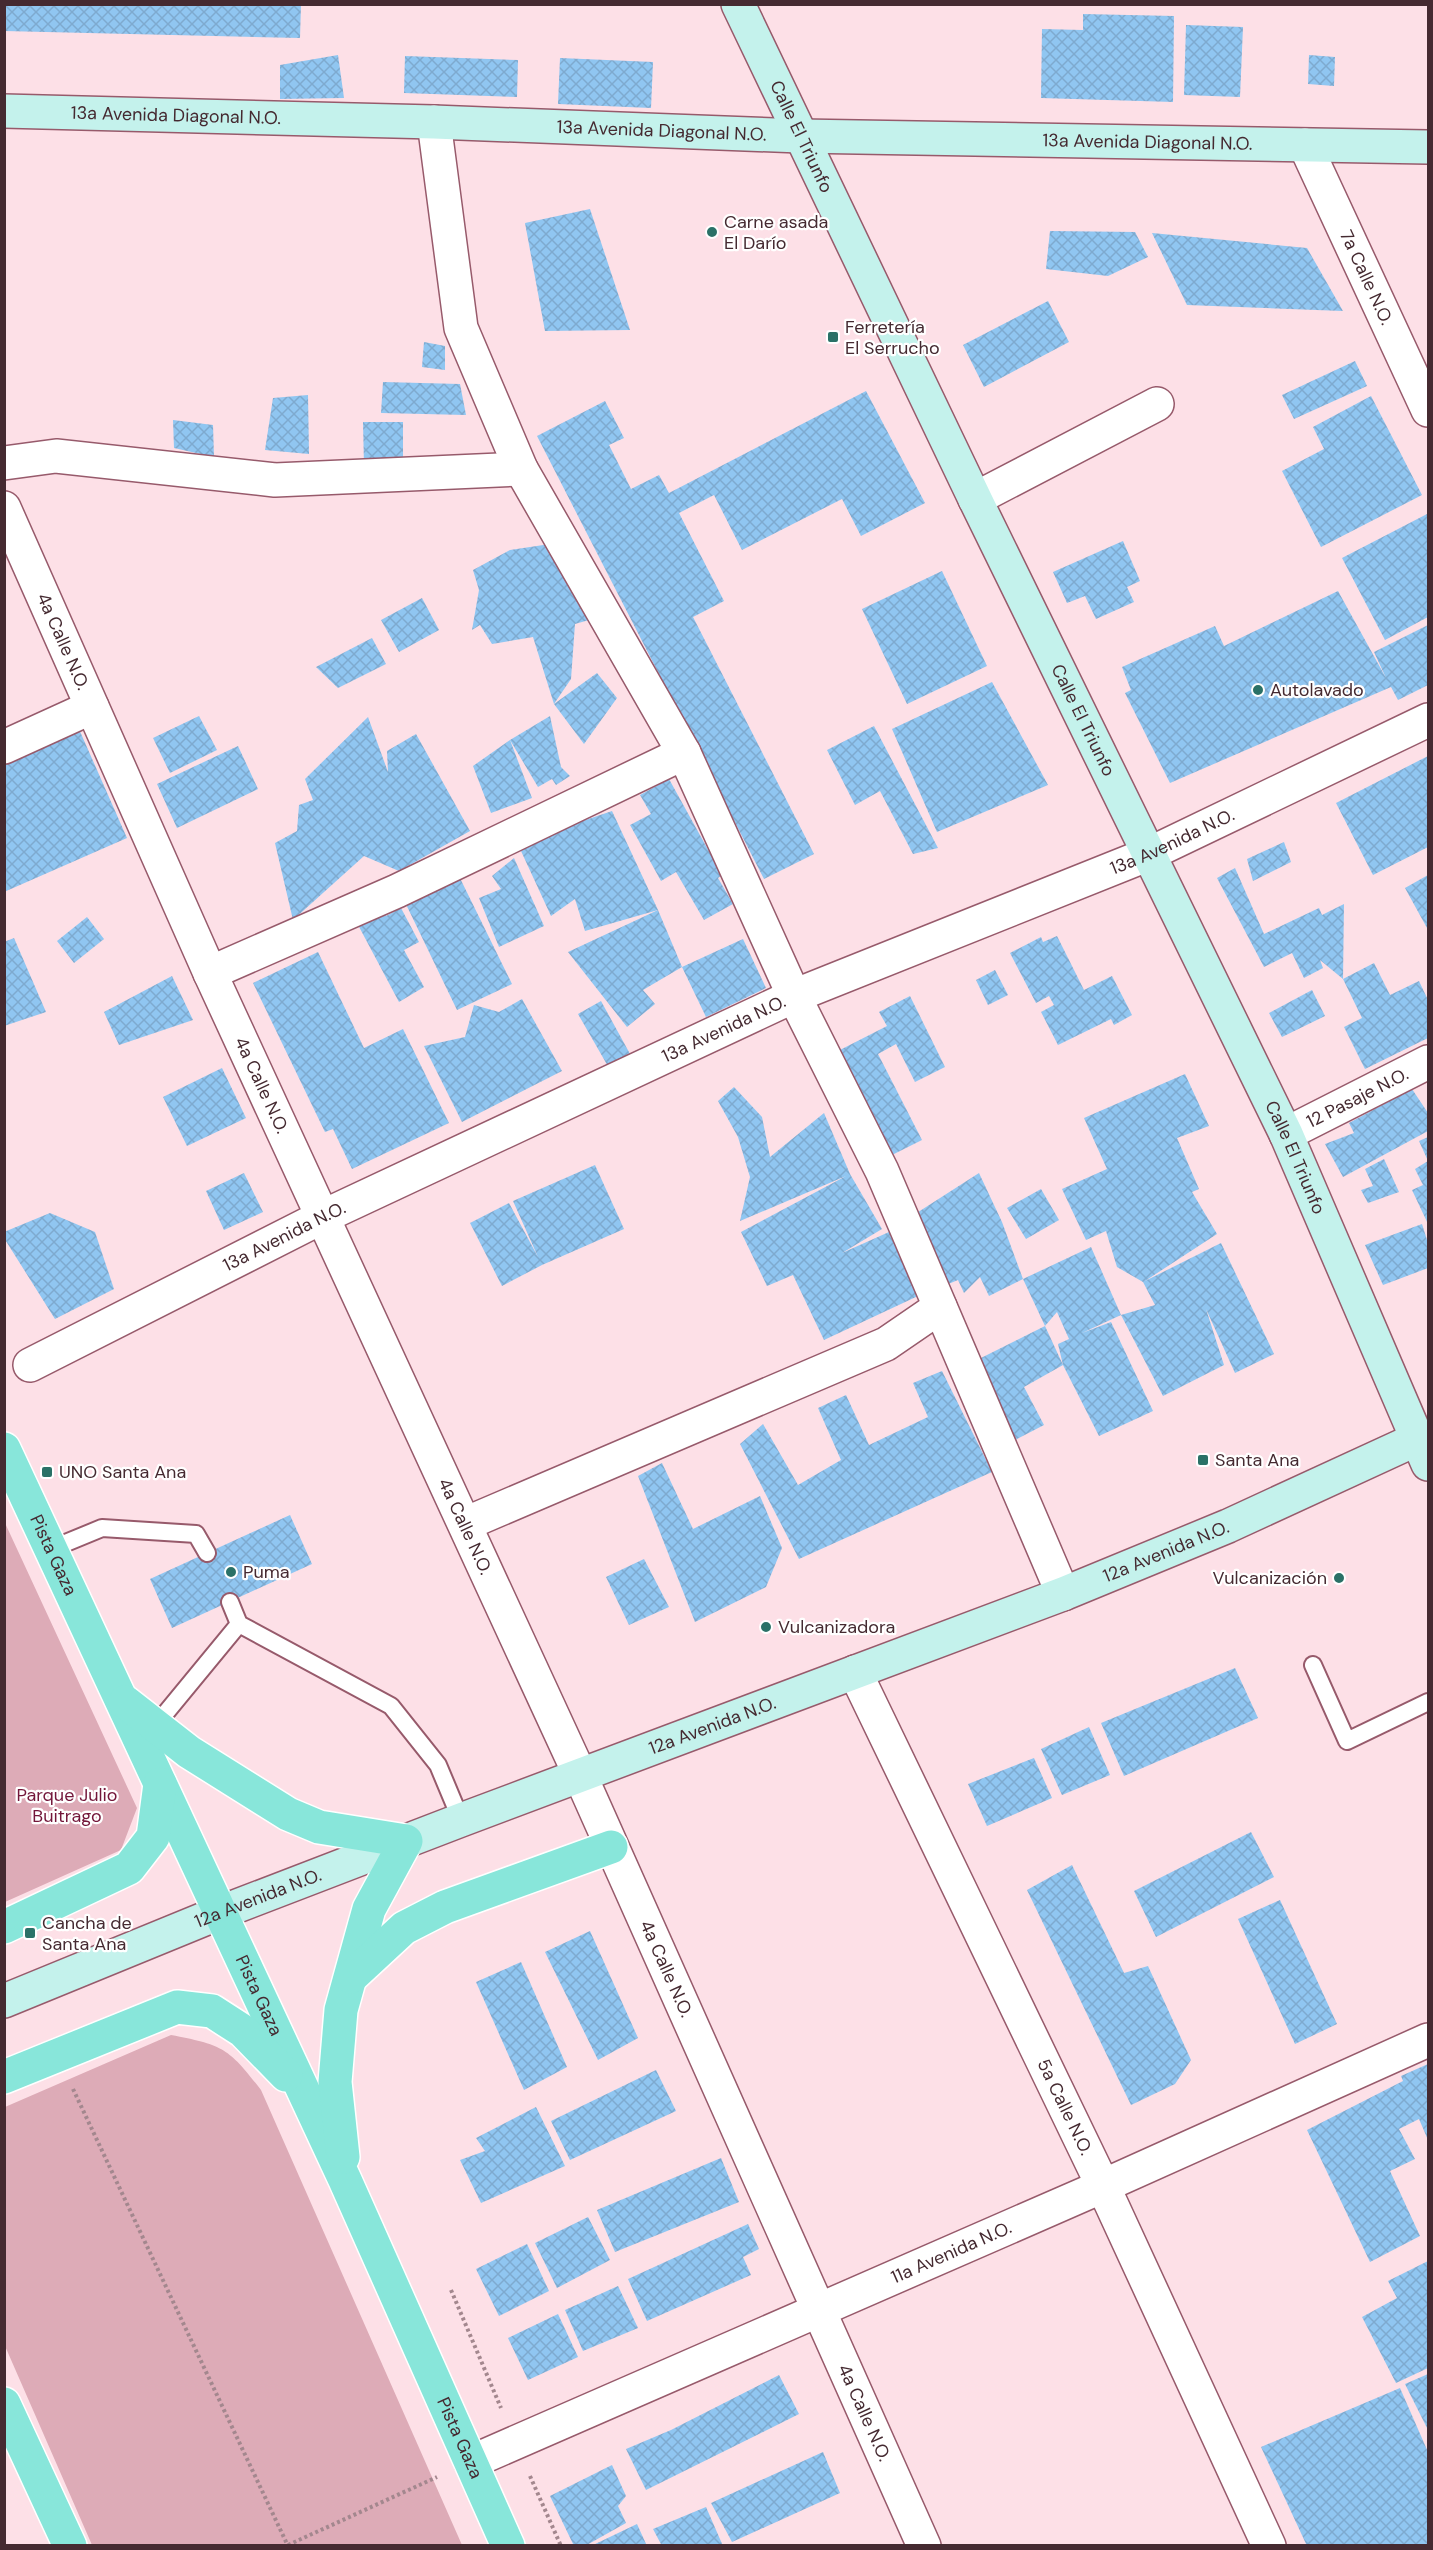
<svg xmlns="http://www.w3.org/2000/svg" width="1433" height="2550" font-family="'DM Sans',sans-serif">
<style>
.park{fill:#ddabb7}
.building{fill:url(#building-cross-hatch)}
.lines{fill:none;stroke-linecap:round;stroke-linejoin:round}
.lane-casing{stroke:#975a6b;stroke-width:20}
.street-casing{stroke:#975a6b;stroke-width:36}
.secondary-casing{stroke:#975a6b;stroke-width:36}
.primary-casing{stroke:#fff;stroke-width:36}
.path{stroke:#a3878e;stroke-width:4;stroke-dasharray:3 3;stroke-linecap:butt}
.lane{stroke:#fff;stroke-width:16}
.street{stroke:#fff;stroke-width:33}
.secondary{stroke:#c4f2ec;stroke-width:33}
.primary{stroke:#88e6da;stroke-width:33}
.poi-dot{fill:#2a7167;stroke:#fff;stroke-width:2}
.labels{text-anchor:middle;stroke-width:4.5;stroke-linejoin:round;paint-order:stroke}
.street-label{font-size:18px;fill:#452a31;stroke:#fff}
.poi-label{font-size:18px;fill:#452a31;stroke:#fff;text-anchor:start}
.park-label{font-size:18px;fill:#73163a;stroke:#fff}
</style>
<defs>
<pattern id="building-cross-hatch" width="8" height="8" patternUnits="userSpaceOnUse" patternTransform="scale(1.5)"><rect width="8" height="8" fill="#90c6f1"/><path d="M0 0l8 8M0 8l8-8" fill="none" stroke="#7eaacf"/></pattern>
</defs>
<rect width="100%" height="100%" fill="#fde0e7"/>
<path class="park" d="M5 1523 137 1808 121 1850 5 1902Z
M171 2035C223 2045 229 2048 261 2090L462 2545H92L5 2346V2107Z"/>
<path class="building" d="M4 4H301L300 38 4 31Z
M1083 14 1174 16 1173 102 1041 98 1042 29 1083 30Z
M1186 25 1243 27 1240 97 1184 95Z
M338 55 344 98 280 99V65Z
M1309 55 1335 57 1334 86 1308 84Z
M405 56 518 60 517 97 404 93Z
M560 58 653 62 651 108 558 104Z
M590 209 630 330 545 331 525 223Z
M1050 231 1135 232 1148 257 1108 276 1046 269Z
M1152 233 1307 248 1343 311 1187 305Z
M1048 301 1069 342 984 387 963 345Z
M424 342 445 346V370L422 367Z
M1355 361 1367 386 1294 419 1282 395Z
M383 382 460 384 466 415 381 413Z
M866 391 925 503 861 536 842 499 742 550 714 495 679 513 724 601 693 617 814 854 764 879 537 436 605 401 624 438 609 445 631 489 659 475 669 493Z
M308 395 309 454 265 450 273 398Z
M1371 396 1422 495 1321 547 1282 471 1324 449 1313 427Z
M173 420 213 425 214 457 174 448Z
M363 422H403V458L364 466Z
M1427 514 1428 617 1385 640 1342 558Z
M1123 541 1140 581 1127 587 1134 602 1096 619 1085 596 1067 603 1053 572Z
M550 544 589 620 575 624 571 679 554 704 597 673 617 698 584 744 554 704 533 637 492 644 480 625 472 630 479 590 473 570 510 550Z
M942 571 987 666 907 704 862 609Z
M1338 591 1386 678 1374 652 1428 625V685L1398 700 1391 687 1170 783 1125 693 1131 690 1122 667 1215 626 1224 646Z
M422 598 439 630 399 652 381 620Z
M372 638 386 664 338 688 316 667Z
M992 682 1048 785 937 832 892 729Z
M199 716 217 750 170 773 153 738Z
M550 716 561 767 570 776 556 785 552 779 538 787 510 740Z
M368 717 388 772 387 751 416 734 470 831 399 871 364 856 293 920 275 843 297 831 299 805 313 800 305 779Z
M75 720 127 838 4 892V755Z
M874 726 938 848 913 854 880 791 855 805 827 750Z
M510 740 532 798 491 813 473 766Z
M238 746 258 789 177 828 157 784Z
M1428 756V847L1373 875 1336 803Z
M669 779 722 875 718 878 733 904 704 920 676 872 661 881 630 825 651 814 640 795Z
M612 811 658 910 585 931 575 899 551 916 521 851 565 827Z
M1284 842 1291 862 1253 881 1247 859Z
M514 858 544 926 499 947 479 898 501 889 492 876Z
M1235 868 1264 934 1319 908 1322 915 1344 904 1343 979 1320 960 1323 968 1304 978 1292 953 1264 967 1217 878Z
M456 870 512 984 457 1010 402 896Z
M1428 875V927L1427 928 1405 888Z
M401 908 419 942 404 950 424 987 399 1002 357 923 382 909 386 916Z
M658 910 682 967 743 939 766 988 706 1017 682 967 643 990 655 1004 627 1027 568 952Z
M87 917 104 939 74 963 57 941Z
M1057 936 1084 990 1112 976 1132 1015 1114 1025 1111 1019 1058 1045 1041 1012 1054 1005 1049 996 1036 1003 1010 953 1041 937 1043 942Z
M14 938 46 1012 4 1026V942Z
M318 952 364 1048 403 1029 449 1123 352 1169 333 1129 325 1132 253 983Z
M1374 963 1390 995 1419 981 1428 1000V1038L1365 1069 1344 1027 1362 1018 1343 979Z
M995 970 1008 995 988 1005 976 980Z
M172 976 193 1020 119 1045 104 1012Z
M1312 990 1325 1016 1282 1037 1269 1013Z
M910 996 945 1067 915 1082 896 1044 878 1054 922 1140 888 1157 836 1052 887 1026 879 1012Z
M522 999 562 1071 462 1122 424 1046 465 1037 474 1005 499 1012Z
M601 1001 635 1063 613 1075 578 1014Z
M222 1068 246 1118 187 1146 163 1097Z
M1185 1074 1209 1126 1177 1138 1199 1189 1192 1192 1217 1234 1145 1281 1221 1243 1274 1354 1235 1373 1206 1309 1224 1365 1163 1396 1121 1315 1155 1305 1143 1282 1117 1267 1106 1231 1086 1240 1062 1189 1107 1169 1084 1118Z
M734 1087 762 1117 770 1157 824 1113 850 1174 882 1229 842 1253 889 1232 918 1296 824 1340 793 1275 767 1286 741 1232 846 1176 740 1221 750 1177 738 1137 718 1101Z
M1412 1089 1428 1113V1131L1343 1177 1325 1144 1354 1133 1349 1123Z
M1428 1137V1224L1412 1190 1423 1185 1415 1169 1428 1161 1419 1141Z
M1384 1159 1399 1192 1368 1203 1361 1190 1373 1186 1365 1169Z
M595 1165 624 1229 542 1265 502 1286 470 1223 509 1203 538 1257 513 1201Z
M244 1173 263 1212 224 1230 206 1191Z
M979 1173 1002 1222 1023 1279 989 1296 980 1277 964 1293 958 1280 941 1287 912 1216Z
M1041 1189 1059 1220 1026 1239 1007 1208Z
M50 1213 95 1232 114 1289 55 1319 4 1238V1232Z
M1422 1224 1428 1243V1268L1383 1285 1365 1245Z
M1091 1247 1121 1315 1082 1333 1111 1322 1153 1411 1099 1436 1063 1365 1024 1387 1044 1425 1013 1441 977 1360 1045 1326 1063 1365 1058 1344 1069 1339 1057 1312 1045 1326 1023 1279Z
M942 1371 992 1472 799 1559 740 1444 763 1424 798 1485 841 1460 818 1408 846 1395 869 1445 928 1417 913 1383Z
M662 1463 693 1529 760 1496 782 1548 766 1587 695 1622 638 1476Z
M290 1515 312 1564 172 1628 150 1579Z
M644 1559 669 1607 629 1625 606 1577Z
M1235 1668 1258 1718 1124 1776 1101 1723Z
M1089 1727 1110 1775 1062 1795 1041 1749Z
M1034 1758 1052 1798 987 1826 968 1784Z
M1251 1832 1274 1877 1156 1937 1134 1891Z
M1072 1865 1124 1973 1148 1966 1191 2060 1175 2084 1131 2105 1027 1890Z
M1280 1900 1337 2024 1295 2044 1238 1919Z
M590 1931 638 2038 598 2060 545 1952Z
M521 1962 567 2067 524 2090 476 1982Z
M1428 2064V2140L1419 2119 1399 2129 1415 2159 1390 2171 1420 2236 1370 2262 1307 2130 1403 2081 1401 2076Z
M656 2070 676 2111 570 2160 551 2121Z
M536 2107 565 2166 481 2203 460 2160 485 2151 476 2138Z
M721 2158 739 2202 615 2252 597 2210Z
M588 2217 610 2260 557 2288 535 2243Z
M748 2224 759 2249 743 2257 751 2275 647 2321 628 2279Z
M527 2244 549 2291 499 2316 476 2269Z
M1428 2261V2368L1396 2383 1362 2317 1397 2298 1388 2281Z
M618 2286 638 2328 583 2351 565 2310Z
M558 2314 578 2357 528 2380 508 2338Z
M1428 2374V2430L1405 2384Z
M779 2375 799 2414 646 2490 626 2449 671 2430Z
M1400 2388 1428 2452V2546H1307L1261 2447Z
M823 2452 840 2493 732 2542 711 2503Z
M612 2465 626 2496 618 2506 626 2523 585 2546H574L550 2496Z
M706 2507 723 2546H662L653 2529Z
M637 2524 647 2546H591Z"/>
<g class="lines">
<g class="lane-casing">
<path id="lane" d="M51 1549 102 1528 196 1534 207 1553
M230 1602 239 1624 391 1706 438 1765 461 1820
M1313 1665 1347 1741 1428 1702
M155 1726 239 1624"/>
</g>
<g class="street-casing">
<g id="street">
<path d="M434 122 461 328 521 469 684 753 794 996 882 1171 1063 1594"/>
<path id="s1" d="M1305 145 1428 410"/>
<path d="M4 463 56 456 275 480 521 469"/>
<path d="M975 499 1157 404"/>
<path id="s2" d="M4 508 210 973 580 1775 924 2546"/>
<path d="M4 747 92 707"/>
<path d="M210 973 397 891 684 753"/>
<path id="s3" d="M1286 1134 1428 1062"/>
<path id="s4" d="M30 1365 322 1217 794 996 1149 854 1428 720"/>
<path d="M465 1524 886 1344 940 1307"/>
<path id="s5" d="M855 1672 1103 2186 1269 2546"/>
<path id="s6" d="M471 2462 1103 2186 1428 2040"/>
</g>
</g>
<g class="secondary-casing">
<g id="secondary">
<path id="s7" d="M738 4 975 499 1286 1134 1428 1464"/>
<path id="s8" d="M4 111 434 122 800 136 1428 147"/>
<path id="s9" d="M4 2001 219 1913 461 1820 1063 1594 1228 1526 1417 1439"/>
</g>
</g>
<g class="primary-casing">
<g id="primary">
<path id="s10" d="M4 1449 345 2180 508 2546"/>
<path d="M125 1702 189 1752 288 1814 319 1827 406 1841 369 1909 341 2010 335 2082 343 2157"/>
<path d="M4 1927 129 1868 153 1837 160 1784"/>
<path d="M351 1977 404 1928 445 1907 611 1847"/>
<path d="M4 2077 177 2007 212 2011 243 2031 286 2075"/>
<path d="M4 2404 70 2546"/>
</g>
</g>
<path class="path" d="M73 2089 288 2546
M451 2290 501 2408
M530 2476 561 2546
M288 2545 437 2477"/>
<use href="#lane" class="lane"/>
<use href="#street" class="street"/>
<use href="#secondary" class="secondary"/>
<use href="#primary" class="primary"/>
</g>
<g class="poi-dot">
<circle cx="712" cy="232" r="6"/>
<rect x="827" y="331" width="12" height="12" rx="3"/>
<circle cx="1258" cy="690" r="6"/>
<rect x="1197" y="1454" width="12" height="12" rx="3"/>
<rect x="41" y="1466" width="12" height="12" rx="3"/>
<circle cx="231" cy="1572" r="6"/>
<circle cx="1339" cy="1578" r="6"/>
<circle cx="766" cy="1627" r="6"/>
<rect x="24" y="1927" width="12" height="12" rx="3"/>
</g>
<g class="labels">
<g class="street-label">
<text dy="6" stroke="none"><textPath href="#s8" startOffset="172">13a Avenida Diagonal N.O.</textPath></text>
<text dy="6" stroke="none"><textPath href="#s8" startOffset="658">13a Avenida Diagonal N.O.</textPath></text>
<text dy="6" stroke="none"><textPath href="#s7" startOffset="147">Calle El Triunfo</textPath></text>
<text dy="6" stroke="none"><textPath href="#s8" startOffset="1144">13a Avenida Diagonal N.O.</textPath></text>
<text dy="6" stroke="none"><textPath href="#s1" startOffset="146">7a Calle N.O.</textPath></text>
<text dy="6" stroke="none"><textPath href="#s2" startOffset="146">4a Calle N.O.</textPath></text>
<text dy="6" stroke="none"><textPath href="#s7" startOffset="795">Calle El Triunfo</textPath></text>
<text dy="6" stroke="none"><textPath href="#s4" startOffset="1257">13a Avenida N.O.</textPath></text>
<text dy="6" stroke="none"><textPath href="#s4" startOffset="771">13a Avenida N.O.</textPath></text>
<text dy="6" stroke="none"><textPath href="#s2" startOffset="632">4a Calle N.O.</textPath></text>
<text dy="6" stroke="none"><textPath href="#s3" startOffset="80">12 Pasaje N.O.</textPath></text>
<text dy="6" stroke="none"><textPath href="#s7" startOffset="1281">Calle El Triunfo</textPath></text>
<text dy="6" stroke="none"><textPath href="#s4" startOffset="285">13a Avenida N.O.</textPath></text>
<text dy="6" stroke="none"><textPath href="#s2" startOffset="1118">4a Calle N.O.</textPath></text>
<text dy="6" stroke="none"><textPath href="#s9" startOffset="1246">12a Avenida N.O.</textPath></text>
<text dy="6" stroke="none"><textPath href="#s10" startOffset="117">Pista Gaza</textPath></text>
<text dy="6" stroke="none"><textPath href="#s9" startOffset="760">12a Avenida N.O.</textPath></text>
<text dy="6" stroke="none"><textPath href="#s9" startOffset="274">12a Avenida N.O.</textPath></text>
<text dy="6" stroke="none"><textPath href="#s2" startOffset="1604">4a Calle N.O.</textPath></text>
<text dy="6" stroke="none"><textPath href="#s10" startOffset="603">Pista Gaza</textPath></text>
<text dy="6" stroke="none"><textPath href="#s5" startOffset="483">5a Calle N.O.</textPath></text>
<text dy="6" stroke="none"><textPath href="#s6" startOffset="524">11a Avenida N.O.</textPath></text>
<text dy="6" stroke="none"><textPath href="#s2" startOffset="2090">4a Calle N.O.</textPath></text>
<text dy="6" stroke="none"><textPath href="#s10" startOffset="1089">Pista Gaza</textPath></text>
</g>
<g class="poi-label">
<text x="724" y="228">Carne asada<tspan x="724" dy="21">El Darío</tspan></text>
<text x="845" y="333">Ferretería<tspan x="845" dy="21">El Serrucho</tspan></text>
<text x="1270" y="696">Autolavado</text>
<text x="1215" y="1466">Santa Ana</text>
<text x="59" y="1478">UNO Santa Ana</text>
<text x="243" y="1578">Puma</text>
<text x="1327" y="1584" text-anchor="end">Vulcanización</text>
<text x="778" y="1633">Vulcanizadora</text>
<text x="42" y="1929">Cancha de<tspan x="42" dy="21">Santa Ana</tspan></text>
</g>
<g class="park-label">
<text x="67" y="1801">Parque Julio<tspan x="67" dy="21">Buitrago</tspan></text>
</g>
</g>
<rect width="1433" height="2550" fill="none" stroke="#452a31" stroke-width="12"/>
</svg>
